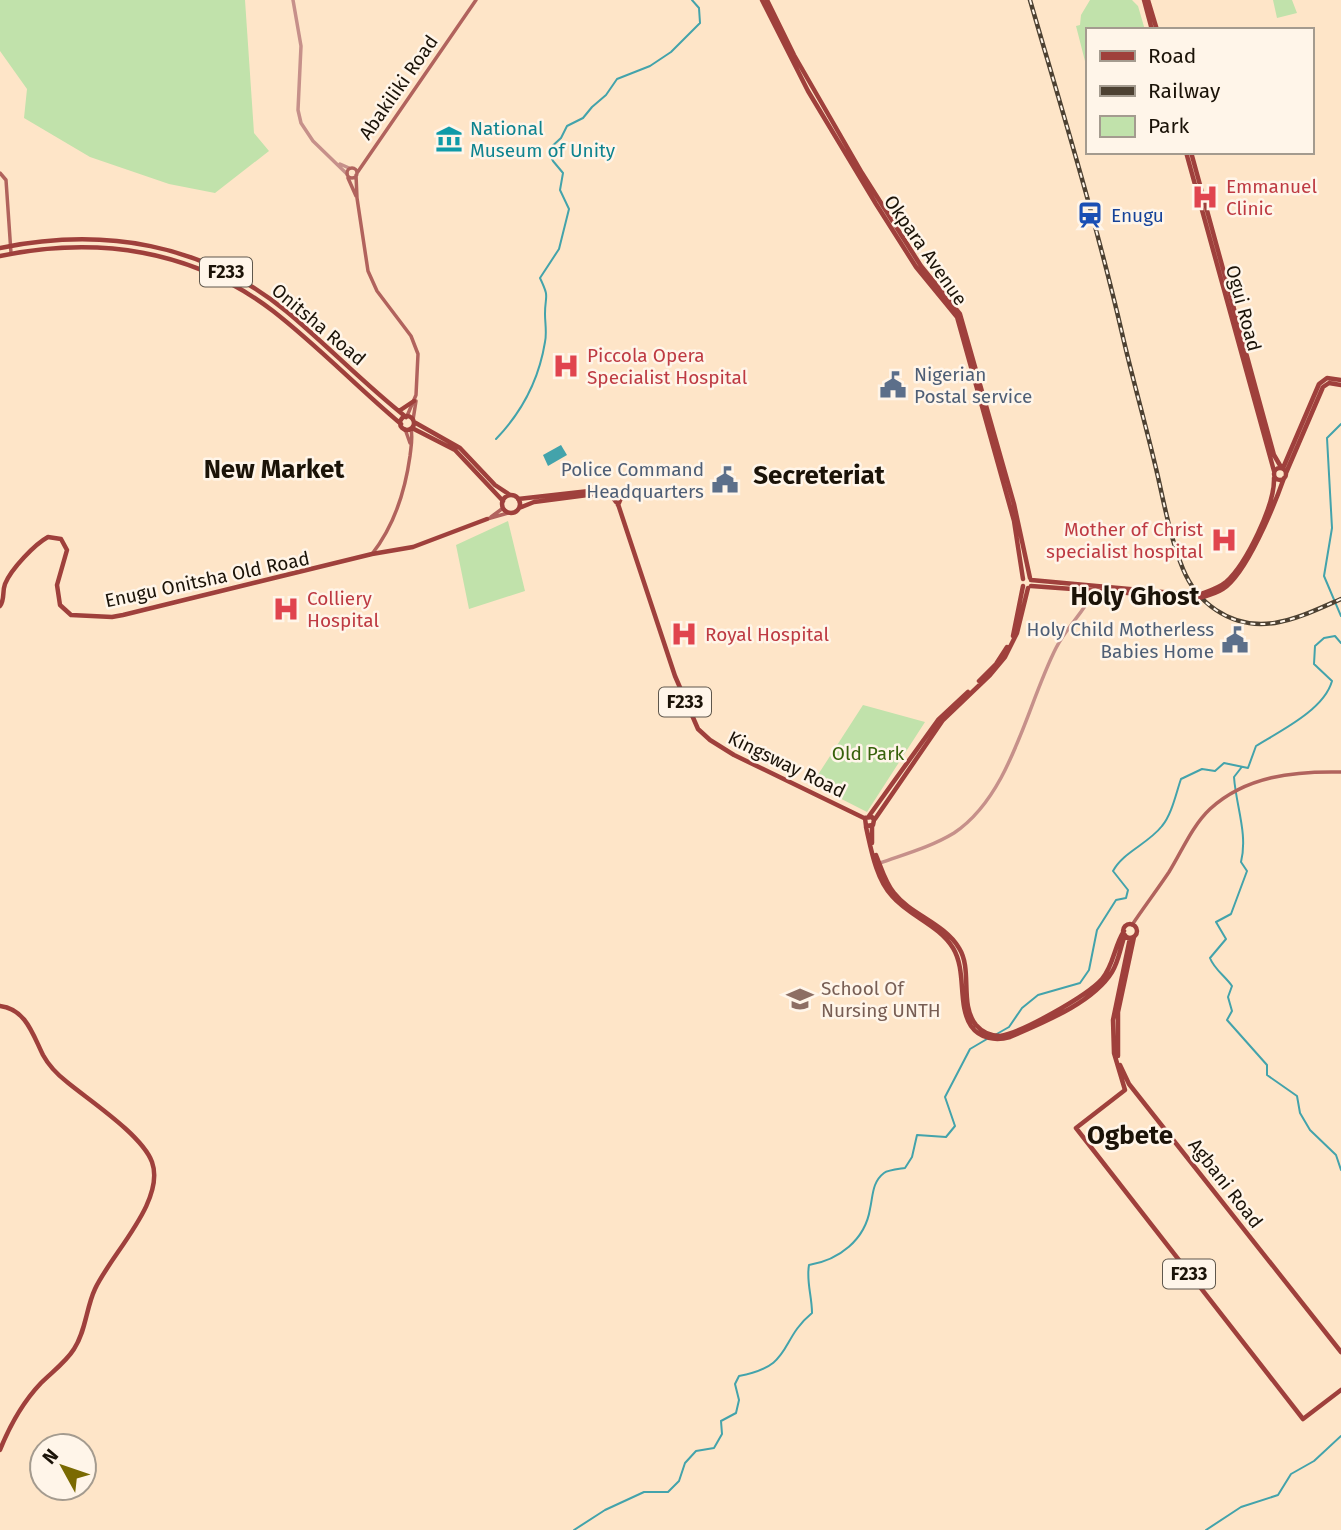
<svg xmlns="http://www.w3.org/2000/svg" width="1341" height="1530" font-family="'Fira Sans',sans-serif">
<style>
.green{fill:#c1e2ab}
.water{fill:#43a3ab}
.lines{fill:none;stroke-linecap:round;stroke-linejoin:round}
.stream{stroke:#43a3ab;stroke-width:2}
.tertiary{stroke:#c6908a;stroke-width:3.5}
.secondary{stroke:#b1635d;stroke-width:3.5}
.primary{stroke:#9f403c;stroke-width:4.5}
.rail-casing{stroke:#4d4132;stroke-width:4.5}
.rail{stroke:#fff5e9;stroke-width:2;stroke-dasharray:5;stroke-linecap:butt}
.primary-bridge{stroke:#9f403c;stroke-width:4.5}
.labels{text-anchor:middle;stroke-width:5;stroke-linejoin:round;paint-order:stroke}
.shield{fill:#fff5e9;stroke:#5f574c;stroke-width:2}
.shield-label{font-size:18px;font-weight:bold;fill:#1b1308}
.street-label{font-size:19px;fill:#1b1308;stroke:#fff5e9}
.culture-label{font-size:19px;fill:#0d838f;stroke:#fff5e9;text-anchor:start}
.health-label{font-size:19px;fill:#be3a42;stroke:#fff5e9;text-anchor:start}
.transit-label{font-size:19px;fill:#164399;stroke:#fff5e9;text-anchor:start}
.service-label{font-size:19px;fill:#4e5e75;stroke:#fff5e9;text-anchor:end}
.park-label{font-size:19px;fill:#37610b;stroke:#fff5e9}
.education-label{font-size:19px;fill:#785e54;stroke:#fff5e9;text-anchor:start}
.district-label{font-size:26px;font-weight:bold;fill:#1b1308;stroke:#fff5e9}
</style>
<rect width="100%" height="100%" fill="#fee5c8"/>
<path class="green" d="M0 0H245L254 133 269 151 215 193 169 184 90 157 24 118 27 89 0 51Z
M1090 0H1132L1138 6 1145 30H1087V69L1076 26 1080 25 1081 15Z
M1273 0H1292L1297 13 1277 18Z
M508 521 525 591 469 609 456 545Z
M863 705 925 722 867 812 812 784Z"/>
<path class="water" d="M561 445 567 455 548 466 543 455Z"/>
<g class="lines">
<path class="stream" d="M1341 424 1327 438 1332 528 1324 576 1341 616
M496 439C522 412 539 379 545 342 547 333 545 323 545 314 545 294 550 299 540 278L559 249 569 209 560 190 563 173 553 161 548 150 561 138 567 126 583 118 592 107 606 95 617 79 650 66 671 52 700 23 699 8 692 0
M1241 768 1234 777C1236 806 1248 834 1241 862L1247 871 1231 914 1216 922 1226 939 1210 958C1214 969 1225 976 1232 986L1228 997 1232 1011 1227 1020 1267 1065V1075L1297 1096 1300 1113 1310 1130 1336 1155 1341 1170
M995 1035 1009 1027 1022 1008 1038 995 1080 983 1089 970 1097 930 1116 900 1126 898 1128 890 1113 871C1123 852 1148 844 1162 826 1172 814 1176 793 1181 779L1202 769 1215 771 1224 763 1248 768 1256 746C1280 731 1324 710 1332 681L1314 664 1315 646 1324 638 1335 636 1341 643
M574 1530 605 1510 644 1492H668L679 1481 685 1463 696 1451 714 1448 722 1434 721 1421 736 1413 739 1400 735 1384 739 1376C794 1366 778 1341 812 1313 812 1296 806 1281 809 1265 839 1260 865 1240 870 1209 873 1196 872 1182 884 1173 888 1170 899 1169 905 1168L912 1157 917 1135 946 1137 955 1126 945 1097 970 1049 987 1039
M1206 1530 1241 1507 1278 1495 1291 1474 1314 1461 1341 1436"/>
<path class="tertiary" d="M293 0 301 46 298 110 301 123 313 141 347 174
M340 164 349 168
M880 863C905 854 931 847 954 833 1011 795 1026 707 1056 648 1066 628 1084 612 1094 591"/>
<path class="secondary" d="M347 173a5 5 0 1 1 10 0a5 5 0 1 1-10 0Z
M0 173 6 180 11 253
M357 173 476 0
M356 175 357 198 368 271 377 291 411 336 418 354 416 395 407 416
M348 178 356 196
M413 420 416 401
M405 429 410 443
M491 517 503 508
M487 519 508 513
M372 554C394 526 405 492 410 456 411 447 413 438 411 429
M1132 925C1144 907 1157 890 1169 872 1182 851 1192 826 1210 809 1246 776 1294 771 1341 772"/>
<path class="primary" d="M762 0 808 91 876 204 916 267 957 317 1014 521 1023 579
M767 0 794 55 862 173 921 266 960 314 1014 504 1030 578
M1144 0 1152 30
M1148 0 1157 30
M1186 152 1274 471
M1191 152 1274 455 1281 467
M0 248C103 227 203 243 286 311 327 345 364 384 406 417
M0 256C97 236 192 249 273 311 318 346 357 387 401 424
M399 411 414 401
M400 423a7 7 0 1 1 14 0a7 7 0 1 1-14 0Z
M414 422 460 448 495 485 510 495
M412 428 455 450 503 501
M1274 474a6 6 0 1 1 12 0a6 6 0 1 1-12 0Z
M1283 468 1319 384 1327 378 1341 380
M1286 473 1323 387 1329 383 1341 385
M502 504a9 9 0 1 1 18 0a9 9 0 1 1-18 0Z
M518 499 607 489 614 492 675 676 698 729 710 740 734 755 864 818 872 817 874 820 873 825 866 826 865 818
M618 505 624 491
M519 508 534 502 603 493 611 495 616 502
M1031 580 1195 595
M1031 586 1197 598
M1201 594C1209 591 1219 588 1226 582 1246 564 1275 505 1274 478
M1203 597C1210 595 1217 593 1223 589 1247 573 1274 506 1284 478
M0 606C5 599 2 592 5 584 11 569 35 544 48 537L61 539 67 550 57 585 60 605 71 615 112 617 123 615 372 554 413 547 487 519
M1013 636 1023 586
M979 681 996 664 1007 647
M869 816 938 720 968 692
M875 819 943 720 990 675 1005 657 1017 633 1028 588
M872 826V843
M866 827C871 849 876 879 892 896 909 916 939 925 953 948 967 971 957 1005 971 1026 980 1039 996 1041 1010 1037 1042 1023 1093 1003 1112 972 1119 961 1120 948 1125 935
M876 855C881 867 885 882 894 893 911 915 944 923 959 948 973 970 959 1004 976 1025 982 1032 991 1036 1000 1036 1021 1033 1087 996 1102 979 1114 965 1114 946 1124 931
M1123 931a7 7 0 1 1 14 0a7 7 0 1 1-14 0Z
M1130 938 1113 1020 1114 1053 1125 1090 1076 1128 1303 1419 1341 1390
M0 1006C26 1009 33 1035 43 1055 49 1066 58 1075 67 1082 90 1101 142 1135 152 1162 166 1201 111 1254 95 1289 86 1308 86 1331 74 1349 66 1362 52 1372 41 1383 22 1403 10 1425 0 1450
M1118 1056V1012L1134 937
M1120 1065 1129 1084 1341 1352"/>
<g class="rail-casing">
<path id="rail" d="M1030 0C1062 110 1096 221 1122 333 1133 381 1147 429 1158 477 1165 508 1171 540 1183 569 1190 586 1201 600 1216 610 1259 639 1300 617 1341 599"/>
</g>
<use href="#rail" class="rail"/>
<path class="primary-bridge" d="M1195 595 1201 594
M1197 598 1203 597"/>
</g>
<defs>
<g id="museum-bare" transform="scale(2.1)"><path d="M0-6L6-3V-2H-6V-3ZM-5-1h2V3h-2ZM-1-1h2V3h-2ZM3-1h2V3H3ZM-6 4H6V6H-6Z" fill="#0f9aa8" stroke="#fff5e9" stroke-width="2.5" paint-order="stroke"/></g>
<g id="hospital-bare" transform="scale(2.1)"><path d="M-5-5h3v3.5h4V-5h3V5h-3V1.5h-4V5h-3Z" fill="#e0444e" stroke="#fff5e9" stroke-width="2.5" paint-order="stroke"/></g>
<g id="station-bare" transform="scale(2.1)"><path d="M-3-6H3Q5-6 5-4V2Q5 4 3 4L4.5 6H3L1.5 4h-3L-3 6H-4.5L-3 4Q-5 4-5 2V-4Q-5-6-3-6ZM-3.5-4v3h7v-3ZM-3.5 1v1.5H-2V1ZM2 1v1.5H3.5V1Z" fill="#1a4fb4" stroke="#fff5e9" stroke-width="2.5" paint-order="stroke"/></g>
<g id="civic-bare" transform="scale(2.1)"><path d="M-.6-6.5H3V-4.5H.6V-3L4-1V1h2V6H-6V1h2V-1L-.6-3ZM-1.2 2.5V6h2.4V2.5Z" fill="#5c6f8a" stroke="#fff5e9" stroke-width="2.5" paint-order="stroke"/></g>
<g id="university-bare" transform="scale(2.1)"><path d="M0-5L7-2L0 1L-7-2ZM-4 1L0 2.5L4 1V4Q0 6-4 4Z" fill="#8d6e63" stroke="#fff5e9" stroke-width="2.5" paint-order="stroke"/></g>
</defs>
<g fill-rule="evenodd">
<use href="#museum-bare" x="449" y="139"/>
<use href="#hospital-bare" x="1205" y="197"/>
<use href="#station-bare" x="1090" y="215"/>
<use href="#hospital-bare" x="566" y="366"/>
<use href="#civic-bare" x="893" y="385"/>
<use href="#civic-bare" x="725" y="480"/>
<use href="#hospital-bare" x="1224" y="540"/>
<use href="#hospital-bare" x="286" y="609"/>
<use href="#hospital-bare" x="684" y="634"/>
<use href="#civic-bare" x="1235" y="640"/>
<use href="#university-bare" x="800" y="999"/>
</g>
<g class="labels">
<g class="shield">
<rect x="200" y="257.5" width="52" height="29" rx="5"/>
<rect x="659" y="687.5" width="52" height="29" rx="5"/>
<rect x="1163" y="1259.5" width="52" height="29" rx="5"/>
</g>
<g class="shield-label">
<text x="226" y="278">F233</text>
<text x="685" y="708">F233</text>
<text x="1189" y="1280">F233</text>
</g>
<g class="street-label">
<text transform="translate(398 87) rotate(-55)" y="7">Abakiliki Road</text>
<text transform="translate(926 250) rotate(55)" y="7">Okpara Avenue</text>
<text transform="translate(1244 308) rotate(75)" y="7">Ogui Road</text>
<text transform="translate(319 324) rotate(40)" y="7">Onitsha Road</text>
<text transform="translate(207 579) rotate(-12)" y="7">Enugu Onitsha Old Road</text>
<text transform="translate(787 764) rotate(26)" y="7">Kingsway Road</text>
<text transform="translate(1226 1183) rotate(52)" y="7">Agbani Road</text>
</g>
<g class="culture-label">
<text x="470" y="135">National<tspan x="470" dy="22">Museum of Unity</tspan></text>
</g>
<g class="health-label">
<text x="1226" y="193">Emmanuel<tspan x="1226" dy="22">Clinic</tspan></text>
<text x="587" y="362">Piccola Opera<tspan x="587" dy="22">Specialist Hospital</tspan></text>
<text x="1203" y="536" text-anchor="end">Mother of Christ<tspan x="1203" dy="22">specialist hospital</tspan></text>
<text x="307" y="605">Colliery<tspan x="307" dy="22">Hospital</tspan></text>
<text x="705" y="641">Royal Hospital</text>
</g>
<g class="transit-label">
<text x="1111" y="222">Enugu</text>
</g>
<g class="service-label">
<text x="914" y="381" text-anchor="start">Nigerian<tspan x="914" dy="22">Postal service</tspan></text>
<text x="704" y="476">Police Command<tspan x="704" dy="22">Headquarters</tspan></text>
<text x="1214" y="636">Holy Child Motherless<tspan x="1214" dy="22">Babies Home</tspan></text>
</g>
<g class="park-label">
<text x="868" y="760">Old Park</text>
</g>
<g class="education-label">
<text x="821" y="995">School Of<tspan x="821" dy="22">Nursing UNTH</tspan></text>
</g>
<g class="district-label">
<text x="274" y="478">New Market</text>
<text x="819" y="484">Secreteriat</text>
<text x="1135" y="605">Holy Ghost</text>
<text x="1130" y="1144">Ogbete</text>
</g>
</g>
<rect x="1086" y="28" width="228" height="126" fill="#fff5e9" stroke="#a49b8f" stroke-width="2"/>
<rect x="1100" y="51" width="35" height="10" fill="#9f403c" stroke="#a49b8f" stroke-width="2"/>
<text x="1148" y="63" font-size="21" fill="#1b1308">Road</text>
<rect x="1100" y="86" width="35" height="10" fill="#4d4132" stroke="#a49b8f" stroke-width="2"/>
<text x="1148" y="98" font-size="21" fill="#1b1308">Railway</text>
<rect x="1100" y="116" width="35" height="21" fill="#c1e2ab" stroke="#a49b8f" stroke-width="2"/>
<text x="1148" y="133" font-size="21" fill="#1b1308">Park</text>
<g transform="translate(63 1467) rotate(310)"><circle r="33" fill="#fff5e9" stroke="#a49b8f" stroke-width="2"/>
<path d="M0-5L12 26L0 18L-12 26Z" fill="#7a6a02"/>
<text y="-10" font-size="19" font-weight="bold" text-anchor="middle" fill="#1b1308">N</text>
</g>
</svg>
